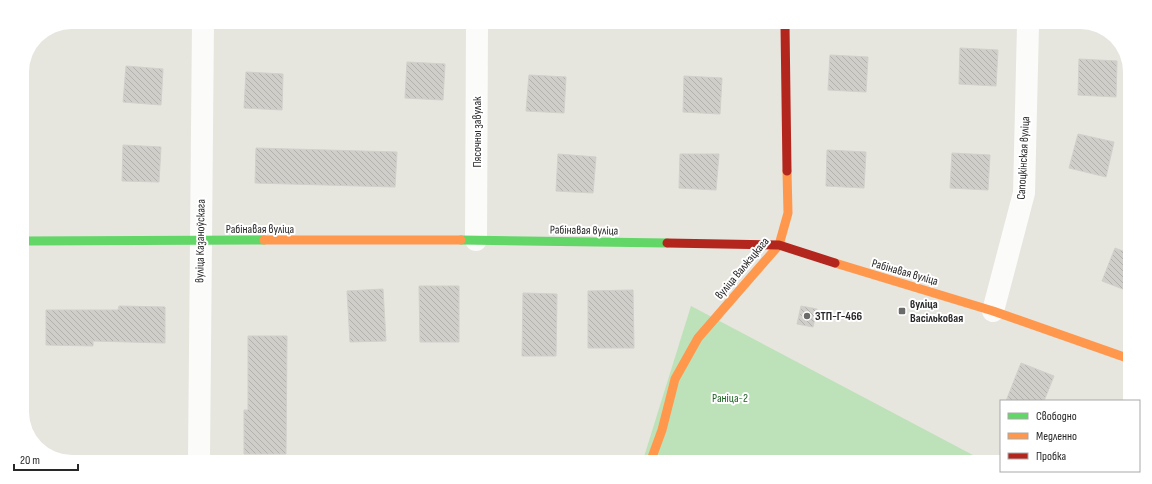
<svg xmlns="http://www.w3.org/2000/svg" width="1152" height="484" font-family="'Sofia Sans Condensed',sans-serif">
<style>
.park{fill:#bde1b8}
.building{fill:url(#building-back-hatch);stroke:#d1d0ca}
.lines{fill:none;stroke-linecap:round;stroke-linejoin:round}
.street{stroke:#fbfbfa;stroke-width:22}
.fast{stroke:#63d668;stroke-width:9}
.slow{stroke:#ff974d;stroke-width:9}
.jam{stroke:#b3261e;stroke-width:9}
.poi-dot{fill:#6a6a68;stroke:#fff;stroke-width:1.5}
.labels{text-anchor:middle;stroke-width:4;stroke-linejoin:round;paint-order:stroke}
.street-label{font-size:12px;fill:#282828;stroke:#fff}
.poi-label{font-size:12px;font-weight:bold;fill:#282828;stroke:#fff;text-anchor:start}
.park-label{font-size:12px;fill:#1d6123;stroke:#fff}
</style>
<defs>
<pattern id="building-back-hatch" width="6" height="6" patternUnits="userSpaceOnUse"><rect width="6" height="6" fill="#cfcec9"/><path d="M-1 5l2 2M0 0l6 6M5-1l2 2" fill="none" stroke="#b2b1ad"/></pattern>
</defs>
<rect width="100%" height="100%" fill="#e6e5de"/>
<path class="park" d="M691 306 986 462 643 460Z"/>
<path class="building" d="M960 48 998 50 996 86 959 84Z
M830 55 868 57 866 92 828 90Z
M1079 59 1117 61 1116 97 1078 95Z
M407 62 445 64 443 100 405 98Z
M126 66 163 69 161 105 123 102Z
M246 72 283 74 282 110 244 108Z
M529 75 566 77 564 113 526 111Z
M684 76 722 78 720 114 683 112Z
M1078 134 1114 142 1106 177 1069 168Z
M123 145 161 147 159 182 122 181Z
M256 148 397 152 395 187 255 183Z
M827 150 866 152 864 188 826 186Z
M952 153 990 155 988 190 950 188Z
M558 154 596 157 593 193 556 191Z
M680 154H719L716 190 679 188Z
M1115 248 1128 253V291L1102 281Z
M419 286H459V342H420Z
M383 289 386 341 350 342 347 291Z
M633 290 634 348H588V291Z
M523 293 557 294 556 356H522Z
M119 306 165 307V343L93 341V346L46 345V310H118Z
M801 306 817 309 813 327 797 324Z
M248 336H287L286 454H244V410H248Z
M1021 363 1054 376 1044 401H1006Z"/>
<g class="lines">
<path class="street" d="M476 240 477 23
M993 311 1024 193 1028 25
M199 459 203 22"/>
<path class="fast" d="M461 240 667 243
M22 241 264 240"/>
<path class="slow" d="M264 240H461
M835 263 993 311 1127 358
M651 460 662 430 675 379 698 338 779 245 788 213 787 171"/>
<path class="jam" d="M785 25 787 171
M667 243 779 245 835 263"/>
</g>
<g class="poi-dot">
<rect x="898" y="307" width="8" height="8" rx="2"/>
<circle cx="807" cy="316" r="4"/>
</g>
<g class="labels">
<g class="street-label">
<text transform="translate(477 132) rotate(-90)" y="4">Пясочны завулак</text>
<text transform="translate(1023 158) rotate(-87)" y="4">Сапоцкінская вуліца</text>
<text x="260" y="233">Рабінавая вуліца</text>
<text transform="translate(584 230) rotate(1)" y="4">Рабінавая вуліца</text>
<text transform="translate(200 241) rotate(-89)" y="4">вуліца Казаноўскага</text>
<text transform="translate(742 268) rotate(-50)" y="4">вуліца Валжэцкага</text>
<text transform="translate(905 272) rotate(16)" y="4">Рабінавая вуліца</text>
</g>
<g class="poi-label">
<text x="910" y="308">вуліца<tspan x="910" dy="14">Васільковая</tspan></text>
<text x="815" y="320">ЗТП-Г-466</text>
</g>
<g class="park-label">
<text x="730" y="402">Раніца-2</text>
</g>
</g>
<path d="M0 0H1152V484H0ZM72 29H1080A43 43 0 0 1 1123 72V412A43 43 0 0 1 1080 455H72A43 43 0 0 1 29 412V72A43 43 0 0 1 72 29Z" fill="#fff" fill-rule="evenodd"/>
<rect x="1000" y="400" width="140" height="72" fill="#ffffff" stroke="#a9a9a9"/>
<rect x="1008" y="413" width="20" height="6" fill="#63d668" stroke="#a9a9a9"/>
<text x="1036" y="420" font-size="12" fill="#282828">Свободно</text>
<rect x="1008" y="433" width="20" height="6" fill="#ff974d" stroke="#a9a9a9"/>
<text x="1036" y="440" font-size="12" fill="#282828">Медленно</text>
<rect x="1008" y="453" width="20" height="6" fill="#b3261e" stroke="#a9a9a9"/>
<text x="1036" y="460" font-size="12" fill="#282828">Пробка</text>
<path d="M14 464v6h64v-6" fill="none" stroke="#282828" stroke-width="2"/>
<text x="20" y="464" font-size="12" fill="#282828" stroke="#ffffff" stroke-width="3" paint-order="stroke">20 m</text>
</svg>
